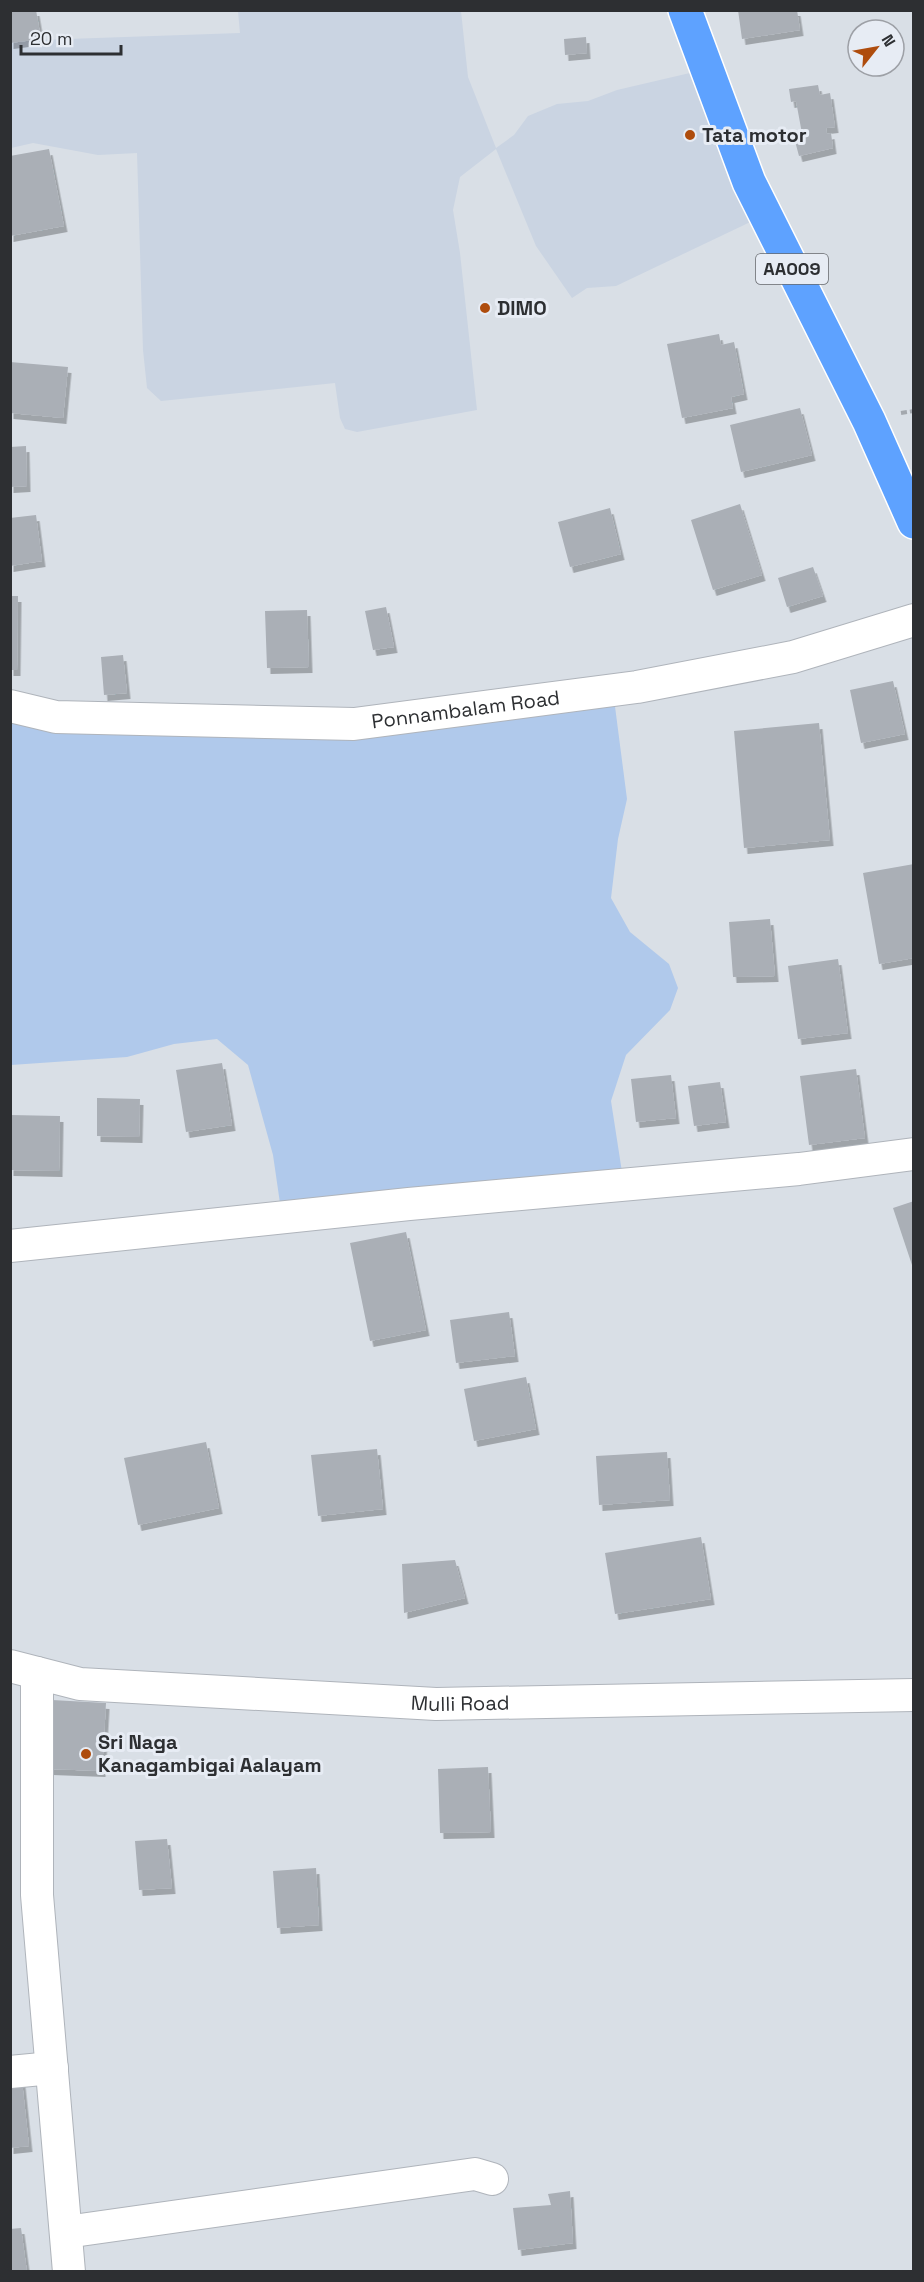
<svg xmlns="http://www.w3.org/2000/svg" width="924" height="2282" font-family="'Space Grotesk',sans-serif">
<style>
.built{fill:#cad4e2}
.green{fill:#b0c9eb}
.building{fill:#aaafb6;filter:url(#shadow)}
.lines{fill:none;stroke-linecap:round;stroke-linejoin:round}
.street-casing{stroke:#afb4bb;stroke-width:34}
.highway-casing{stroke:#fff;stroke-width:36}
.path{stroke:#a3a8ae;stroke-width:4;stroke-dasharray:6 3;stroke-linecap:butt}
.street{stroke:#fff;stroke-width:32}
.highway{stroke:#5ea2ff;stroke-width:33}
.poi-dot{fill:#ae4c0d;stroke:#e7ecf4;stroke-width:2}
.labels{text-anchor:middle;stroke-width:6;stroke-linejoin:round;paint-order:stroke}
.shield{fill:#e7ecf4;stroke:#65686c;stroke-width:1.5}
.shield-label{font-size:18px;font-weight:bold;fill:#2d2f32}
.poi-label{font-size:20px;font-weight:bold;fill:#2d2f32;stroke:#e7ecf4;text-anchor:start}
.street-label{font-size:20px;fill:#2d2f32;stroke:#e7ecf4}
</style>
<defs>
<filter id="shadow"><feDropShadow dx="3.5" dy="6" stdDeviation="0" flood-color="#0004"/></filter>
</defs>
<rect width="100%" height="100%" fill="#d9dfe6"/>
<path class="built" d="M238 11H461L468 77 496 148 514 135 528 116 557 104 588 101 617 90 707 69 765 215 616 286 587 288 572 298 536 246 496 149 460 177 453 210 460 253 477 410 357 432 345 429 340 418 335 383 161 401 147 388 143 350 137 153 98 155 33 143 11 148 10 41 240 33Z"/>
<path class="green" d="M613 691 627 799 618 839 611 898 630 932 669 964 678 988 670 1010 626 1055 611 1101 624 1185 282 1217 273 1155 248 1065 217 1039 174 1044 127 1057 11 1065V706L354 724Z"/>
<path class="building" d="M10 10H36L41 39 10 43Z
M738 10H797L800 30 742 39Z
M586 37 587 53 565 55 564 39Z
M818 85 820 95 830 93 835 127 826 128 827 134 831 133 833 148 799 156 795 141 803 139 796 101 791 102 789 89Z
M49 149 64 226 10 236V156Z
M719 334 721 345 734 342 744 394 731 397 733 408 682 418 667 344Z
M10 362 68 367 63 418 10 413Z
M800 408 812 455 741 472 730 425Z
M26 446 27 486 10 487V447Z
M740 504 762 575 713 590 691 520Z
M610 508 621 554 570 567 558 522Z
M36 515 42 561 10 566V518Z
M813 567 823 596 787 607 778 578Z
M10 596H18L17 670H10Z
M386 607 394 647 373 650 365 611Z
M307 610 309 667 267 668 265 611Z
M123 655 127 693 104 695 101 657Z
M893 681 905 734 861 743 850 690Z
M819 723 830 840 744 848 734 731Z
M914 864V958L879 964 863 873Z
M770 919 775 976 733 977 729 922Z
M838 959 848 1033 798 1039 788 966Z
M222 1063 232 1125 186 1132 176 1070Z
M856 1069 865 1138 809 1145 800 1076Z
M671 1075 676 1118 636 1122 631 1079Z
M720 1082 726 1122 694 1126 688 1086Z
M97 1098 140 1099 139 1137 97 1136Z
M10 1115 60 1116 59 1171 10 1170Z
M914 1201V1268H913L893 1208Z
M406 1232 426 1330 370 1341 350 1243Z
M509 1312 515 1356 456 1363 450 1320Z
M526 1377 536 1429 474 1441 464 1389Z
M206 1442 219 1508 138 1525 124 1458Z
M377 1449 383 1509 318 1516 311 1455Z
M667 1452 670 1500 599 1505 596 1456Z
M701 1537 711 1599 615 1614 605 1553Z
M455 1560 465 1598 404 1613 402 1564Z
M52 1700 106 1703 102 1771 49 1769Z
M488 1767 491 1832 440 1833 438 1769Z
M167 1839 172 1888 139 1890 135 1841Z
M316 1868 319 1925 277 1928 273 1871Z
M22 2081 29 2146 10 2148V2082Z
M570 2191 573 2243 518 2250 513 2208 551 2205 548 2194Z
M21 2228 27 2272H10V2229Z"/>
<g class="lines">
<g class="street-casing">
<g id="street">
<path id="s1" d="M10 706 56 717 354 724 637 687 793 657 914 620"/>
<path d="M10 1246 409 1204 799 1169 914 1154"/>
<path id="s2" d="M10 1666 80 1684 436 1704 914 1695"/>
<path d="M37 1673V1895L69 2272"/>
<path d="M10 2072 52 2068"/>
<path d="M66 2232 475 2174 492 2179"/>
</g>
</g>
<g class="highway-casing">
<path id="highway" d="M685 10 749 182 869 421 914 522"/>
</g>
<path class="path" d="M901 413 914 411"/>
<use href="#street" class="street"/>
<use href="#highway" class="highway"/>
</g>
<g class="poi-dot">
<circle cx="690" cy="135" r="6"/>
<circle cx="485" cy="308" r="6"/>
<circle cx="86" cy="1754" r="6"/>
</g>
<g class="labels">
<rect class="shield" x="756" y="254" width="72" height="30" rx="4.5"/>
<g class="shield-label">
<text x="792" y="275">AA009</text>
</g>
<g class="poi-label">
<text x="702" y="142">Tata motor</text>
<text x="497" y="315">DIMO</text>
<text x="98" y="1749">Sri Naga<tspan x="98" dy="23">Kanagambigai Aalayam</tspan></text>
</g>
<g class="street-label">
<text dy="7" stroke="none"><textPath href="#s1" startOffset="458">Ponnambalam Road</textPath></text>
<text dy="7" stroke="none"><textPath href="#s2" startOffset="453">Mulli Road</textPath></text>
</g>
</g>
<rect width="924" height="2282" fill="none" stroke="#2d2f32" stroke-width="24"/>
<g transform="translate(876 48) rotate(59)"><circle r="28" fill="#e7ecf4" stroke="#9da0a6" stroke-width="1.5"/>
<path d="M0-4.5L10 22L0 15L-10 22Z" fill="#ae4c0d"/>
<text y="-9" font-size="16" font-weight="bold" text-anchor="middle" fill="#2d2f32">N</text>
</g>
<path d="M21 45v9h100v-9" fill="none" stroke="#2d2f32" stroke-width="3"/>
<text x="30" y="45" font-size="18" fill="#2d2f32" stroke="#e7ecf4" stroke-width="4.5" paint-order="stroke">20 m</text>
</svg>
